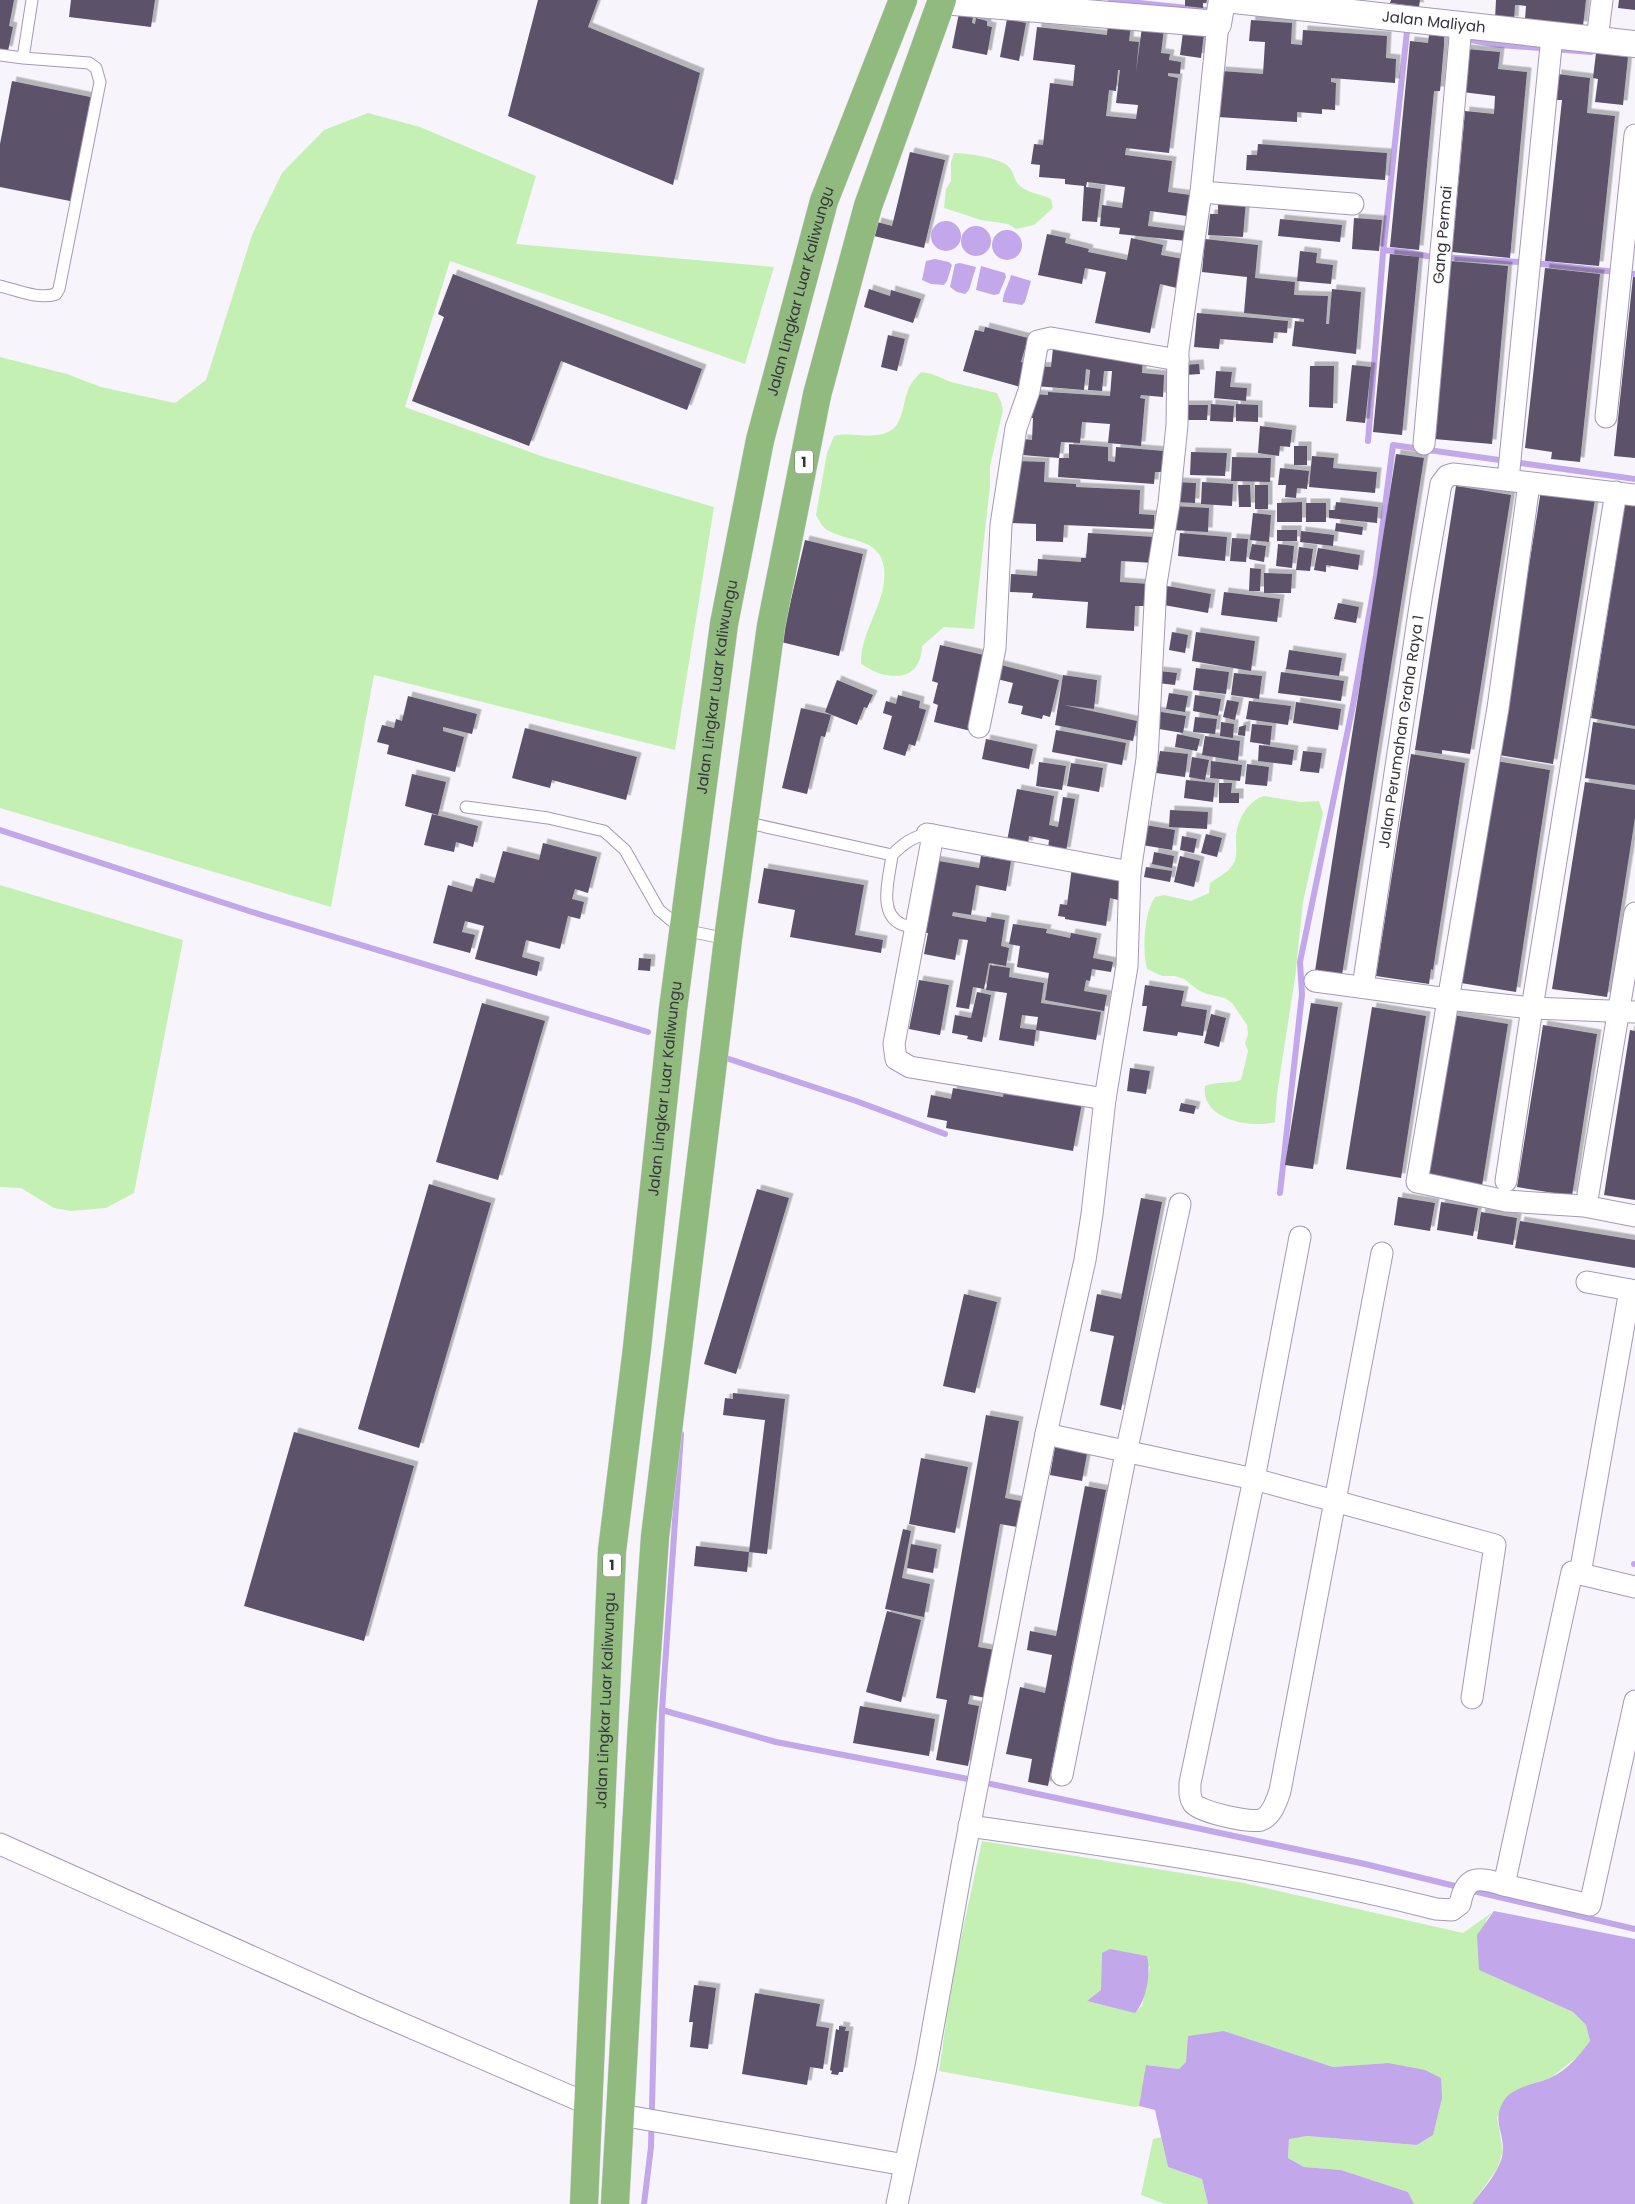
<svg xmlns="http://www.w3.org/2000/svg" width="1635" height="2204" font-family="Poppins,sans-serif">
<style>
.green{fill:#c4f1b3;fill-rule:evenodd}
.water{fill:#c2a7ea}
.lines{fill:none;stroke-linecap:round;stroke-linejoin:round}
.stream{stroke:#c2a7ea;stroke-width:6}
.building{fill:#5b526a;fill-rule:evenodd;filter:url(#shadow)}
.service-casing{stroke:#a49ab5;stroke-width:13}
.minor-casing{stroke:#a49ab5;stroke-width:23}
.tertiary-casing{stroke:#a49ab5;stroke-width:28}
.trunk-casing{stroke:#d3d2d5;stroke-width:29}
.service{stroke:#fff;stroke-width:11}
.minor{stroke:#fff;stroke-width:21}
.tertiary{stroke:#fff;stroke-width:26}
.trunk{stroke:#90ba7e;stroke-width:28}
.labels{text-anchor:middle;stroke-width:5;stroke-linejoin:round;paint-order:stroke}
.shield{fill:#fff;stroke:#747179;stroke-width:1}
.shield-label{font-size:14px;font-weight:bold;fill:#38343f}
.street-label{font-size:15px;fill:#38343f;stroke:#fff}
</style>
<defs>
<filter id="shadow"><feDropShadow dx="4.5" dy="-4.5" stdDeviation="0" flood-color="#0004"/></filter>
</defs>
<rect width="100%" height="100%" fill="#f7f5fb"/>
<path class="green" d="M368 113 420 127 536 176 516 244 774 267 745 364 450 261 405 407 544 457 714 507 675 750 374 675 331 907 0 808V357L67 374 101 387 175 403 206 380 252 235 282 173 324 130Z
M954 153C967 153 1001 158 1009 167 1014 172 1014 180 1019 185 1027 193 1041 194 1051 199L1053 208 1034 225 1016 229 1008 224 981 220 944 208 946 189 951 181V162Z
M921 372 932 374 951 382 997 393 1001 402 1003 410 990 466V486L974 629 944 627 922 646C921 669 909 679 886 675 878 674 868 668 861 664 860 630 888 602 884 568 880 537 847 542 827 530 822 527 819 520 816 515L827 453 834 436C851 431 871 440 888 432 905 425 902 398 911 384 913 380 918 376 921 372Z
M1264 796 1301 802 1319 801 1323 813 1303 902 1295 978 1277 1094 1275 1122C1251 1129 1200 1119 1205 1086 1217 1081 1229 1084 1241 1080L1248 1051 1245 1043 1248 1034 1247 1025 1232 1003 1225 998 1207 994 1198 990 1184 979 1175 976H1162L1147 969C1142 951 1144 912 1155 897L1164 895 1191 901 1209 893 1210 883C1217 878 1227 873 1232 866 1238 858 1236 849 1236 839 1236 822 1247 801 1264 796Z
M0 885 183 940 134 1193 106 1208 71 1211 54 1208 21 1188 0 1187Z
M982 1841 1244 1883 1463 1933 1494 1911 1486 1920 1479 1970 1573 2012 1586 2025 1590 2041 1580 2055 1552 2077 1518 2090 1497 2117 1503 2151 1497 2169 1472 2204H1414L1408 2192 1341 2170 1304 2167 1288 2158 1289 2138 1307 2136 1417 2145 1433 2135 1388 2063 1333 2067 1224 2031 1179 2069 1147 2065 1139 2106 1135 2107 939 2071 953 1975ZM1150 1966 1142 2006 1135 2012 1087 2001 1101 1990Z
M1161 2137 1168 2167 1202 2179 1208 2204H1165L1141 2195 1153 2139Z"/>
<path class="water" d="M931 236a15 15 0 1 1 30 0a15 15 0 1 1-30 0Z
M961 241a15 15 0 1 1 30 0a15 15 0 1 1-30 0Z
M992 245a15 15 0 1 1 30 0a15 15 0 1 1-30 0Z
M935 259 949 262 952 265 947 281 944 285 931 284 922 280 926 261Z
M960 263 976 267 969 290 965 294 957 292 950 287 955 264Z
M981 266 1005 273 1006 277 999 294 994 295 976 290Z
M1011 275 1031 281 1025 302 1022 305 1003 302C1002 295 1009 284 1011 275Z
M1494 1911 1635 1939V2204H1472C1483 2189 1501 2171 1503 2151 1504 2132 1492 2121 1503 2102 1511 2087 1536 2084 1550 2078 1566 2071 1580 2055 1590 2041L1586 2025 1573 2012 1479 1970 1477 1935Z
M1110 1949 1147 1956C1151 1972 1147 2000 1135 2013L1087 2001 1101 1990 1102 1953Z
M1224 2031 1333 2067 1388 2063 1425 2070 1441 2078 1442 2098 1433 2135 1417 2145 1307 2136 1289 2139 1288 2158 1304 2167 1341 2170 1408 2192 1414 2204H1208L1202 2179 1168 2167 1155 2110 1139 2106 1146 2065 1179 2069 1186 2062 1188 2036Z"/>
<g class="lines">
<path class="stream" d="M1111 0 1206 10
M1464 39 1500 45 1591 52
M1383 250 1406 252 1427 256 1533 263 1635 274
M1368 441 1383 253 1407 31
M0 830 252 912 648 1032
M720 1056 856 1101 945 1134
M1280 1193 1302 994 1300 962 1353 705 1376 576 1393 445 1635 479
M1634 1564H1635
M662 1710 776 1742 968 1779
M991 1784 1365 1864 1459 1887
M1469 1890 1635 1929
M644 2204 651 2147 662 1710 681 1434"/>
</g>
<path class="building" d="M0 0H14L9 26 13 27 8 51 0 49Z
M71 0H155L151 27 69 17Z
M538 0H598L588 27 700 73 673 185 508 116Z
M1185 0H1207L1206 3H1203V8L1185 6Z
M1391 0H1420L1419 7 1390 3Z
M1496 0H1586L1583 26 1525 19 1526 6 1518 5H1515L1514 21 1495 19Z
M1619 0H1635V10L1618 8Z
M959 13 973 16 972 23 975 24 976 18 987 21V26L992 27 987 55 952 48Z
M1007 19 1026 23 1019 61 1000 57Z
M1251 20 1292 23 1291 44 1302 45 1303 30 1387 36 1386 58 1396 59 1395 83 1331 78V82L1336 83 1335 110 1322 109V114L1297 112V122L1218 117 1221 71 1263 74 1265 42 1249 41Z
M1108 23 1131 25 1129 41 1139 42 1136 72 1142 27 1164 29 1161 53 1170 54 1169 60 1181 62 1180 74 1168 73V76L1178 78 1169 153 1126 148 1125 155 1172 161 1168 192 1190 195 1187 216 1150 211 1148 226 1187 231 1186 241 1119 234 1120 228 1100 226 1102 205 1122 208 1125 187 1087 182 1086 187 1101 189 1097 222 1082 221 1084 186 1065 184V179L1039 177 1040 165 1031 164 1034 144 1043 145 1050 83 1073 86 1075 65 1033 60 1037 27 1107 35ZM1118 70H1120L1116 103 1138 105 1136 119 1106 116 1109 90 1116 91Z
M1183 32 1204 34 1201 58 1180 55Z
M1429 35 1444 36V45L1440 91H1434L1419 250 1390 247 1410 41 1428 43Z
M1466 49 1500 52 1498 69 1527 72 1510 258 1452 252 1465 111 1494 114 1495 96 1462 92Z
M1596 53 1628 57 1623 105 1595 102 1598 79 1593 78Z
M1557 74 1590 78 1587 113 1615 116 1599 266 1545 261 1562 100H1555Z
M12 81 95 98 75 202 0 187V144Z
M1258 144 1387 153 1385 180 1246 170 1247 155H1257Z
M910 152 945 160 924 248 874 236 877 222 892 226Z
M1218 199 1246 200 1243 237 1208 235 1210 214H1218Z
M1354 218 1382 220 1379 251 1352 249Z
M1280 219 1342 225 1340 242 1278 236Z
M1047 234 1066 238 1065 243 1089 249 1088 252 1127 260 1131 238 1163 245 1161 255 1183 259 1181 289 1160 284 1150 333 1095 323 1106 272 1085 268 1082 284 1038 275Z
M1205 239 1258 245 1255 278 1295 282 1294 295 1328 296 1326 324H1329L1332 289 1361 292 1356 354 1292 346 1295 321 1304 322V319L1244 313 1247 277 1202 272Z
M1300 251 1317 253 1316 263 1333 265 1331 284 1297 281Z
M1390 254 1419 257 1402 435 1373 432Z
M1450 261 1508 266 1492 444 1434 439Z
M1545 268 1600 274 1580 462 1551 459 1552 452 1525 448Z
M453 274 702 369 687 410 561 361 529 446 412 401 444 317 438 314Z
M1633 277H1635V458L1614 456Z
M869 289 890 296 891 290 921 299 913 323 864 307Z
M1197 313 1288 321 1287 333 1274 332 1273 343 1220 339 1219 349 1194 347Z
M985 327 1028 338 1021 362 1030 364 1024 388 963 371 975 330 984 332Z
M888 335 905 339 897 371 881 367Z
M1053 348 1143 354 1142 373 1164 375 1163 397 1141 395 1140 398 1145 399 1141 446 1108 443 1110 424 1082 422 1080 443 1061 442 1059 458H1069V444L1108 447V461L1115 462 1116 447 1164 451 1163 472H1155L1154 484 1058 477 1059 458 1022 455 1023 439 1032 440 1033 418H1030L1032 394 1048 395V392L1110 396 1112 371H1104L1102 391 1088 390 1090 370 1086 369 1084 390 1035 386 1037 366 1051 367Z
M1199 364 1200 374 1185 375 1184 365Z
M1352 365 1371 367 1365 423 1346 421Z
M1310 366H1334L1333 408 1309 407Z
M1216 371 1232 372 1230 387 1247 388 1246 401 1214 398Z
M1211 404 1234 406 1233 422 1210 421Z
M1236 404 1258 405V422L1236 421Z
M1184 405H1208L1207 420H1183Z
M1260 426 1292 430 1290 447 1280 446 1279 456 1258 453Z
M1294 446H1307V465H1294Z
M1191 452 1227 453 1225 476 1190 475Z
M1396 454 1424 458 1342 975 1315 971Z
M1312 456 1334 458 1333 468 1377 472 1375 493 1309 487Z
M1232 457 1271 458 1270 482 1231 481Z
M1017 461 1045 462 1044 482 1076 484V487L1140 490 1139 514 1154 515V529L1064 525 1063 542 1036 541V524L1012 523Z
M1280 468 1309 471 1307 489 1297 488 1296 498 1285 497 1286 485H1278Z
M1175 482 1196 483 1195 503 1173 502Z
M1202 482 1233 484 1232 506 1201 504Z
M1238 485H1250L1251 507H1239Z
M1255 485H1268V509H1255Z
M1456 486 1511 495 1470 754 1442 750V754L1415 750Z
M1541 490 1595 499 1553 764 1499 755Z
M1626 497 1635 498V726L1591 718Z
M1302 502V522H1277V503Z
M1336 502 1378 507 1377 523 1329 518V510H1335Z
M1306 503H1326V522H1306Z
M1173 506 1209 508 1208 532 1172 530Z
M1253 513 1271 515 1269 542 1250 540Z
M1336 523 1363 527 1362 535 1335 531Z
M1277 530H1297V541H1277Z
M1301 531 1334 535 1333 546 1300 542Z
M1088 533 1155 537 1154 563 1121 561 1120 582 1149 584 1148 606H1135L1134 631 1086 628 1088 602 1032 598 1033 593 1010 592 1011 574 1037 576 1038 559 1081 562V558H1086Z
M1180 533 1227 537 1225 561 1178 556Z
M1232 538 1248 539 1246 562 1230 561Z
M805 540 863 554 839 656 781 642Z
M1252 544 1266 546 1264 562 1249 559Z
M1278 544 1294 546 1292 568 1276 566Z
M1299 547 1313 549 1310 571 1296 570Z
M1318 548 1360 555 1358 570 1326 565V572L1314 570Z
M1250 568 1261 569 1260 591H1249Z
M1264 573 1292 574 1291 593H1264Z
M1167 586 1211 594 1208 613 1164 605Z
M1224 592 1280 599 1277 622 1221 615Z
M1338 603 1359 607 1356 623 1334 619Z
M1172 632 1188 635 1185 653 1169 650Z
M1196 632 1255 641 1251 671 1192 661Z
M940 645 988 656 975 732 934 722 938 705 933 703 938 683 932 681Z
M1289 650 1342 658 1339 676 1286 669Z
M997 664 1059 680 1050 717 1043 715 1042 719 1021 714 1023 706 1008 703 1013 683 993 678Z
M1196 668 1229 672 1226 694 1193 690Z
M1159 671 1177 673 1175 685 1158 683Z
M1281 672 1344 681 1341 701 1278 693Z
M1234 673 1262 676 1259 699 1231 695Z
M1063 675 1097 680 1094 709 1064 705 1137 721 1133 741 1055 725Z
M837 680 873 695 867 708 864 707 857 725 825 712Z
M1169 693 1188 696 1185 712 1166 709Z
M898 695 920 701 919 708 926 710 915 746 909 744 905 756 883 749 892 716 883 713 886 701 896 704Z
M1195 695 1221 699 1218 716 1193 711Z
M408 696 477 714 472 734 443 727V731L464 737 455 772 387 754 389 745 377 742 382 725 394 728 396 719 402 721Z
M1227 700 1239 702 1235 720 1223 717Z
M1249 701 1291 706 1288 725 1246 719Z
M1296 702 1341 709 1338 730 1293 723Z
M801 708 831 715 825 737 821 736 807 794 782 788Z
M1155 711 1186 716 1183 733 1153 728Z
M1195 717 1217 719 1215 734 1193 732Z
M1221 722 1234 724 1233 738 1220 736Z
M1593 722 1635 729V785L1585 778Z
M1252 724 1272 726 1270 745 1250 742Z
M1246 725 1245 736 1238 735 1239 727Z
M525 728 637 757 626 800 552 780 550 788 512 778Z
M1056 730 1126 743 1122 765 1052 752Z
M1177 734 1200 739 1197 751 1175 747Z
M1205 736 1240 741 1238 761 1202 755Z
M986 739 1033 749 1029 769 982 759Z
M1259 745 1294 750 1292 765 1258 761Z
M1160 751 1188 754 1185 777 1156 773Z
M1303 751 1322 753 1319 773 1300 771Z
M1411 754 1465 763 1433 970 1431 969 1429 984 1376 976Z
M1192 757 1209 760 1205 780 1189 777Z
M1211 761 1242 765 1240 781 1210 778Z
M1496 761 1550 770 1516 992 1461 983Z
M1039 762 1066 766 1062 790 1036 786Z
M1071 763 1103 768 1099 792 1067 786Z
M1247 764 1269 767 1267 786 1245 784Z
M412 774 446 782 438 815 405 806Z
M1186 780 1215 783 1213 802 1184 798Z
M1585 782 1635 790V818L1607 997 1552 989Z
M1219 783H1232L1231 793H1239V803H1219Z
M1017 789 1054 796 1049 825 1058 827 1063 797 1075 799 1066 852 1048 849 1049 840 1029 836 1028 845 1007 841Z
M1170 810 1208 812 1207 829 1169 827Z
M432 814 478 826 473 847 456 842 454 852 424 845Z
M1145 825 1175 830 1172 850 1142 845Z
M1206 834 1222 838 1217 857 1201 853Z
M1182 836 1197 839 1194 853 1180 850Z
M543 843 597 857 588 893 575 889 572 899 584 902 580 919 568 916 560 949 526 940 522 957 540 962 537 976 475 959 484 926 465 921 462 932 475 935 470 953 433 943 448 885 472 892 476 878 494 883 503 851 539 860Z
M1154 852 1174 856 1172 868 1152 864Z
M981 856 1011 861 1006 891 976 885 971 915 953 912 952 916 986 922 987 917 1005 920 1001 946 1009 948 1006 966 989 963 984 989 973 987 969 1009 956 1007 968 940 959 939 955 960 924 954 928 933H925L933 860 979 868Z
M1180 856 1200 861 1194 887 1174 882Z
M1072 867 1121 878 1118 900 1110 898 1106 926 1065 919V917L1058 916 1060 904 1067 905Z
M1146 867 1172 871 1170 882 1144 877Z
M764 868 864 885 855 935 883 940 881 953 790 937 795 910 758 903Z
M1013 924 1047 929 1046 933 1070 938 1071 933 1097 938 1093 958 1113 962 1111 972 1092 969 1090 981 1086 980 1084 991 1107 995 1104 1011 1045 1000 1049 973 1017 967 1020 946 1009 944Z
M639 958 651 959 650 971 638 970Z
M990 965 1010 968 1009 977 1044 983 1041 1003 1101 1012 1096 1040 1036 1030 1038 1017 1022 1015 1020 1028 1036 1030 1034 1046 999 1040 1007 993 986 990Z
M919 980 949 985 940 1035 909 1029Z
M1145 985 1184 991 1181 1006 1207 1010 1203 1036 1178 1032 1177 1036 1143 1031 1147 1006H1142Z
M977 992 991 995 982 1042 967 1039 968 1036 952 1033 955 1015 971 1018Z
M482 1003 545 1021 498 1180 436 1162Z
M1311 1003 1338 1007 1313 1169 1285 1165Z
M1372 1007 1426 1016 1401 1178 1346 1169Z
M1211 1014 1226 1018 1219 1047 1204 1043Z
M1453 1015 1508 1024 1482 1186 1428 1177Z
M1543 1025 1597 1034 1572 1196 1517 1187Z
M1630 1030 1635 1031V1200L1604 1195Z
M1130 1068 1150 1071 1146 1094 1127 1091Z
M953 1088 1003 1097 1004 1092 1082 1103 1073 1151 946 1128 947 1121 927 1117 931 1095 951 1099Z
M1181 1103 1196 1106 1194 1114 1179 1111Z
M429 1184 491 1203 419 1448 358 1429Z
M757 1189 789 1198 736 1374 704 1364Z
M1398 1197 1435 1203 1430 1231 1394 1225Z
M1141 1198 1162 1202 1121 1410 1100 1405 1114 1336 1090 1331 1097 1294 1121 1299Z
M1441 1202 1478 1208 1473 1236 1437 1230Z
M1481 1212 1517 1218 1513 1245 1477 1239Z
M1520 1221 1635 1240V1268L1515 1248Z
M964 1294 997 1302 975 1393 943 1386Z
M733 1393 785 1399 767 1554 749 1552 747 1572 694 1566 696 1546 749 1552 765 1420 723 1415 725 1398 733 1399Z
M986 1415 1019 1421 1005 1498 1021 1501 1017 1527 1000 1524 978 1647 995 1650 986 1698 970 1695 968 1704 979 1706 968 1766 936 1760 947 1700 936 1698Z
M294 1432 414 1466 364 1641 244 1606Z
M1055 1447 1087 1454 1082 1481 1050 1475Z
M921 1458 968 1467 955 1533 909 1524Z
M1085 1486 1106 1490 1048 1786 1028 1782 1032 1759 1006 1754 1020 1687 1045 1693 1052 1655 1027 1650 1030 1631 1056 1636Z
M903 1529 911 1531 902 1578 930 1584 924 1617 885 1609Z
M911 1544 937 1549 933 1573 907 1568Z
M887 1611 921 1620 901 1702 866 1692Z
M860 1706 935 1719 929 1756 853 1743Z
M694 1985 716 1988 708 2049 690 2047 693 2022H689Z
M755 1993 820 2004 816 2026 829 2028 823 2069 810 2067 807 2085 742 2074Z
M839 2026 846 2027 845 2031H849L843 2072H839L838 2075 831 2074 832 2071 830 2070 836 2029 839 2030Z"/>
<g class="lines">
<g class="service-casing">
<path id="service" d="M0 55 23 58 32 0
M0 286C17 290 39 300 56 294L59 289 100 82 96 68 89 63 23 58
M466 807 548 818 604 831 625 850 659 910 683 930 728 939
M744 822 892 855C903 844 912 837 927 834
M892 855C890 875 877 913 901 924 905 926 911 926 916 928"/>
</g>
<g class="minor-casing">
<g id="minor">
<path d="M1597 40 1602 0"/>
<path d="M1201 192 1353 204"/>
<path d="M1606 417 1635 135"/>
<path id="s1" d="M1424 444 1461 26"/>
<path d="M1508 480 1552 36"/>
<path d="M1529 484 1498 708 1417 1182 1506 1201 1584 1206 1635 1216"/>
<path d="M979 727 995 648 1001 525 1016 428 1029 391 1038 341 1051 338 1178 360"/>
<path d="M927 834 1130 872"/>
<path d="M933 835 894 1044 896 1059 910 1067 1105 1099"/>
<path d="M1315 981 1448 999 1532 1008 1635 1012"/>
<path id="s2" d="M1363 987 1422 593 1441 484 1447 476 1453 474 1635 495"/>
<path d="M1506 1181 1532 1008 1616 492"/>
<path d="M1588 1194 1635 913"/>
<path d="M1300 1237 1254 1479 1190 1783C1190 1790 1189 1797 1193 1803 1199 1812 1249 1823 1261 1820 1272 1816 1277 1800 1280 1791L1382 1253"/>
<path d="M1587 1282 1635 1291"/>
<path d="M1046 1434 1254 1479 1495 1545 1472 1698"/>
<path d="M1580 1574 1630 1290"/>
<path d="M1062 1775 1126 1453 1180 1204"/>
<path d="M969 1826C1126 1848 1282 1870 1436 1909L1452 1910 1460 1904C1466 1873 1480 1878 1504 1885L1572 1572 1635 1587"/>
<path d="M0 1844 366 2008 588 2104"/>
<path d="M1504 1885 1590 1905 1635 1701"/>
<path d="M621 2115 905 2165"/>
<path d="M897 2204 926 2067 962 1865 1019 1569 1046 1434 1085 1260 1092 1214 1105 1099 1127 966 1130 872 1147 759 1156 584 1169 503 1177 425 1178 351 1201 192 1218 24"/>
</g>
</g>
<g class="tertiary-casing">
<g id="tertiary">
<path id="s3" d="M1234 0 1635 44"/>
<path d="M942 1 1218 24 1222 0"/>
</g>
</g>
<g class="trunk-casing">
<g id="trunk">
<path id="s4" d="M584 2204 612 1551 637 1348 673 1009 724 624 760 440 824 201 903 0"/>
<path d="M615 2204 642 1724 655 1537 728 939 771 626 817 395 868 206 942 0"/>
</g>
</g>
<use href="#service" class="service"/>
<use href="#minor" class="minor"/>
<use href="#tertiary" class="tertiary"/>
<use href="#trunk" class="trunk"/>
</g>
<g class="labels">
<g class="shield">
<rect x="795" y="450.5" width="18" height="23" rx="4"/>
<rect x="603" y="1553.5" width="18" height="23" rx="4"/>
</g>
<g class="shield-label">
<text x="804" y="467">1</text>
<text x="612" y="1570">1</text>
</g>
<g class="street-label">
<text dy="5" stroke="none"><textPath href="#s3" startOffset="201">Jalan Maliyah</textPath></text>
<text dy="5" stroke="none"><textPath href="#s1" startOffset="210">Gang Permai</textPath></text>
<text dy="5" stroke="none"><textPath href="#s4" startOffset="1929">Jalan Lingkar Luar Kaliwungu</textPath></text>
<text dy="5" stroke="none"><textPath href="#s4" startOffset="1524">Jalan Lingkar Luar Kaliwungu</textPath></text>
<text dy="5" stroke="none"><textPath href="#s2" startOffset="258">Jalan Perumahan Graha Raya 1</textPath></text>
<text dy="5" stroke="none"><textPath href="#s4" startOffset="1119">Jalan Lingkar Luar Kaliwungu</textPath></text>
<text dy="5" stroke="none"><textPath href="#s4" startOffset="504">Jalan Lingkar Luar Kaliwungu</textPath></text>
</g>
</g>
</svg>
